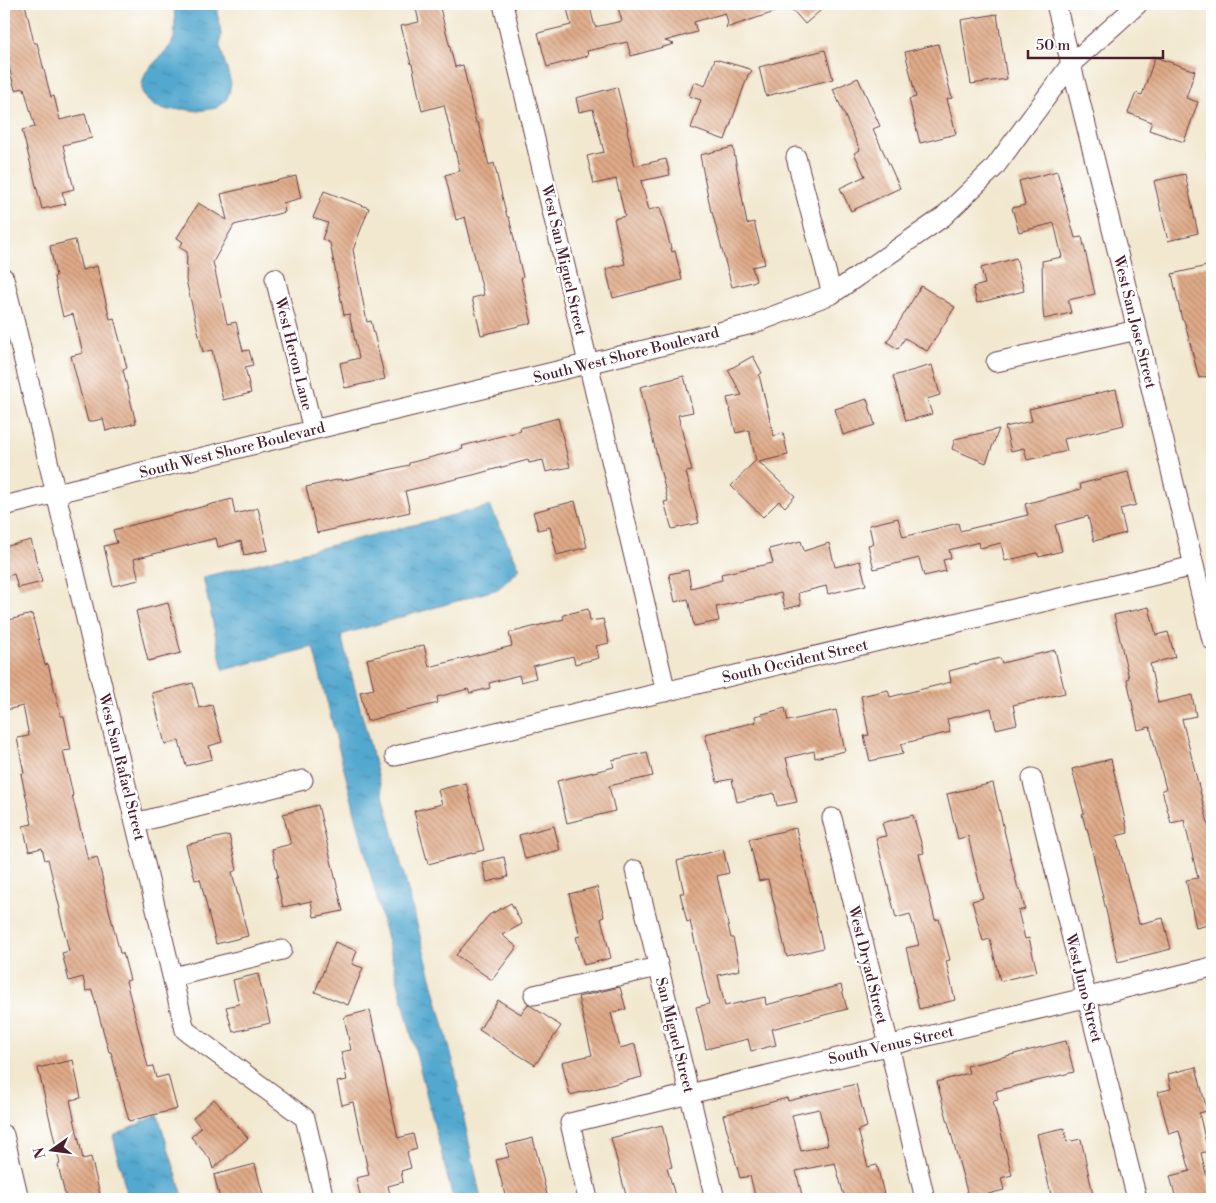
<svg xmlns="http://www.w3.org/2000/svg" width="1216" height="1203" font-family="'Libre Bodoni',serif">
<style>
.water{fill:url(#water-ripples);stroke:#4e647d}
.building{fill:url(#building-back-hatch);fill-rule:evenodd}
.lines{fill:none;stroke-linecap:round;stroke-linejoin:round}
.minor-casing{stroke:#633d44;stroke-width:21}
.minor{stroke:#fff;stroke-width:19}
.labels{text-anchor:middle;stroke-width:5;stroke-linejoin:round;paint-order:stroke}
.street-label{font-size:15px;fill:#4a1f2b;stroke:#fff}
</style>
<defs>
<pattern id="water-ripples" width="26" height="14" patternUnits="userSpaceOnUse" patternTransform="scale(1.25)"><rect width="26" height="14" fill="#52a8cf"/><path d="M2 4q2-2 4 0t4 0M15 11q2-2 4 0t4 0" fill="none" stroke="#4688a8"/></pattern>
<pattern id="building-back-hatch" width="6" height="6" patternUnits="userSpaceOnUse" patternTransform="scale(1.25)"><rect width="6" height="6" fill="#dfaa88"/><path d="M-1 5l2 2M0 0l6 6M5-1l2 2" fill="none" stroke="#b78a6f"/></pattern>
</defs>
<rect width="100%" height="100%" fill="#fff"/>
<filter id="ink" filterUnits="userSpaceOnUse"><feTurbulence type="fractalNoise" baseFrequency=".02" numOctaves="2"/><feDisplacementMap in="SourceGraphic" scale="10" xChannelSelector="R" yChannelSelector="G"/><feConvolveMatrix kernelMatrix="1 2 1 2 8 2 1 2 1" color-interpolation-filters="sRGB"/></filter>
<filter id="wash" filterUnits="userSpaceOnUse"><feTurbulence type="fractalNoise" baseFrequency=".0096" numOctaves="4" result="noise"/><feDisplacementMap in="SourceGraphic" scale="20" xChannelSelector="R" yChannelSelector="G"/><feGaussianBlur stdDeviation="1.12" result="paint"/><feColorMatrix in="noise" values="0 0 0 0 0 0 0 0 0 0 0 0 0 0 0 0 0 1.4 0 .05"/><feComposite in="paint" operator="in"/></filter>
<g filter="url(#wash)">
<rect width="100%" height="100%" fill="#f2e8d0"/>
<path class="water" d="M174 4H219V9L217 13 220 25 221 35 220 46 231 83 229 93 226 100 216 108 198 111 182 109 168 110 154 106 147 100 142 92V83L146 72 171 45 174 38 175 22Z
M490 506 520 569 498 589 341 635 454 1065 464 1119 481 1199H453L313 647 223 670 203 577Z
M158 1115 184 1199H128L113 1136Z"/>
<g id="blocks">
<path class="building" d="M4 4H25L34 43H37L51 97 54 96 60 120 85 114 92 138 63 145 74 189 62 192 66 204 42 209 22 130 35 127 24 88 15 90 4 48Z
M415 4H439L455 67 463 65 476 123H478L489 165 494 163 507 217H509L523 277 521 278 532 323 481 335 472 298 484 295 465 217 456 220 445 175 460 171 444 105 422 111 412 64H411L401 26 419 22Z
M585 4H589L595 27 622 21 617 4H828L805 24 790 7 726 28 728 22 725 13 694 22 697 32 665 41 674 44 631 56 627 42 587 51 588 56 547 67 538 33 571 25 567 8Z
M997 14 1007 79 971 84 961 20Z
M938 44 952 98 947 99 956 134 920 143 909 99 916 97 905 52Z
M825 50 833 79 766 96 759 67Z
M1155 57 1195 71 1186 98 1198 102 1184 142 1149 130 1152 122 1128 113 1136 93 1142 95Z
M715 59 750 69 752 71 748 75 725 140 691 128 701 100 689 96 694 82 705 86Z
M858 78 880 126 873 129 900 188 851 211 840 188 865 176 854 153 860 150 833 89Z
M617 87 628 129 627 130 635 166 666 159 670 175 641 181 649 210 660 207 672 252 675 251 682 280 613 298 606 269 625 264 614 219 625 216 616 179 594 184 587 156 604 152 593 109 579 112 576 98Z
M733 147 747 224 754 222 765 264 752 267 756 281 732 287 712 212H711L700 155Z
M1057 171 1075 238 1082 237 1095 294 1068 300 1071 313 1044 319 1043 311 1042 261 1062 257 1054 223 1019 232 1012 208 1025 205 1019 181Z
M1185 174 1198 233 1168 241 1154 181Z
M296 176 301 198 283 203 285 212 234 225 213 262 227 324 236 322 243 351 249 350 253 365 245 367 251 393 223 400 212 350 203 352 186 280 187 252 179 247 183 242 177 238 198 203 227 220 221 194Z
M324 191 369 208 353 250 367 322 371 321 385 379 345 388 340 363 359 358 349 314 344 315 330 243 322 239 328 223 313 218Z
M75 240 82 270 97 266 110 319 114 318 127 368 123 370 136 423 106 431 103 419 88 422 71 356 83 353 73 314 63 317 54 277 56 276 50 246Z
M1016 258 1024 291 977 303 973 287 985 284 981 268Z
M1207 266 1212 289V375L1199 378 1184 320H1182L1172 274Z
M921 286 955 307 927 351 905 338 898 349 887 342Z
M753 356 762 373 759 375 774 436 783 433 788 455 759 462 795 496 785 507 779 501 763 517 731 486 756 460 749 430 736 433 727 398 742 395 728 370Z
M932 365 940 395 927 399 932 414 906 421 893 376Z
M684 376 693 412 678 415 692 471 686 472 699 523 672 529 664 502 668 501 640 387Z
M1116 389 1124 425 1064 439 1067 451 1027 460 1024 448 1011 451 1005 427 1032 421 1029 409Z
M867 399 875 425 843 435 835 409Z
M558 418 570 467 546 472 543 460 529 463 528 460 473 475 405 491 410 512 317 533 306 487 341 479V481L409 465V463L463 449 462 446 521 431 520 428Z
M999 429 986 463 952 449 955 439Z
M1128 472 1136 505 1120 509 1126 533 1094 541 1088 516 1055 525 1062 551 1039 557 1037 553 1005 561 1001 543 980 548 979 542 949 550 951 558 943 560 946 571 924 576 919 558 874 569 868 545 873 544 869 525 898 518 903 537 958 523 960 531 1028 515 1025 504 1081 489 1080 484Z
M232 499 235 514 258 508 268 550 244 555 241 541 218 547 216 538 134 559 139 580 113 586 104 546 117 543 113 530Z
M575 501 587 547 557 555 550 527 538 530 533 512Z
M31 540 42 582 18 588 14 574 4 577V547Z
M801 541 804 551 829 543 835 567 860 561 866 585 828 594 826 586 798 593 801 605 785 609 781 593 716 607 719 621 694 626 688 599 675 602 669 574 688 570 691 588 722 580 721 574 773 563 769 549Z
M168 603 181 653 148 661 136 611Z
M1149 607 1156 635 1168 632 1175 657 1150 664 1158 703 1192 695 1196 716 1182 719 1209 827H1212V924L1196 928 1186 880 1198 878 1184 820 1171 823 1162 790 1166 789 1150 727 1138 730 1127 679 1129 678 1114 615Z
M588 609 590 621 603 619 609 643 596 646 599 658 575 664 573 656 533 666 536 678 521 682 519 675 489 683 490 688 470 693 468 689 437 697 438 703 367 721 360 692 374 689 367 659 424 645 429 667 512 646 509 633 564 619 563 615Z
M32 614 45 665 48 664 61 716H64L71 750 63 751 73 795H72L88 860 97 857 105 889 104 890 120 953H123L130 980 126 981 148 1067 153 1066 156 1078 168 1075 177 1109 129 1121 111 1052H109L92 990 86 991 83 977 69 981 62 953 69 951 59 910 60 909 48 859 45 860 42 848 29 851 23 826 32 824 21 774 24 773 17 738 29 736 23 706 6 710 4 702V635L8 634 5 621Z
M1055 650 1065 693 1013 705 1017 724 996 729 991 708 947 719 950 732 901 744 903 754 870 761 864 736 869 735 861 696 888 690 890 697 951 682 949 671 1000 658 1002 663Z
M193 683 199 708 212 705 222 742 209 746 212 759 186 766 179 741 165 744 152 693Z
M785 708 788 721 836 710 845 751 815 758 814 751 786 758 797 802 777 806 774 793 737 802 732 779 717 782 705 734 756 722 755 716Z
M647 752 653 776 609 786 615 811 567 823 557 781 614 767 612 760Z
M1111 759 1128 833 1116 836 1139 924 1163 918 1171 949 1118 962 1087 828 1086 829 1082 814 1084 813 1072 769Z
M466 783 484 850 428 864 414 811 442 804 438 790Z
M993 783 1018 889H1020L1025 909 1018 911 1025 939 1029 938 1037 972 1000 981 990 939 983 941 972 901 983 898 968 836 958 839 947 794Z
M318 805 343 911 314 917 311 901 283 907 276 877H278L272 849 291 844 283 814Z
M913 815 924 853 919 854 935 920 939 919 950 960 946 961 955 1000 919 1009 913 981H914L906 948 919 945 910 914 896 918 876 838 886 836 882 823Z
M554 826 560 850 525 859 519 835Z
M796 828 823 948 787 957 768 879 759 881 749 839Z
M229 835 237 870 232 872 248 936 216 944 200 879 195 880 186 845Z
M723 849 729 873 717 876 731 938H733L740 970 718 975 725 1006 765 997 766 1005 841 985 847 1009 772 1029 776 1045 751 1051 748 1039 706 1049 696 1007 709 1004 690 921 687 922 680 893H684L677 861Z
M504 857 508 877 487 882 482 862Z
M597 887 604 917 601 918 611 958 584 965 576 937 580 936 569 894Z
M511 903 522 924 502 935 517 947 492 980 456 955 489 915Z
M335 942 357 951 352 964 363 968 348 1005 315 992Z
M258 974 270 1023 233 1032 226 1007 239 1004 233 980Z
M620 987 626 1009 611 1013 620 1048 635 1044 642 1077 570 1095 562 1062 592 1055 578 997Z
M498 1000 521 1014 528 1004 561 1026 535 1065 479 1030Z
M370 1010 398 1138 413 1134 417 1149 407 1152 411 1168 401 1171 403 1182 388 1186 391 1199H361L356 1178 369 1175 353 1102 342 1105 337 1082 347 1080 341 1052 351 1050 344 1017Z
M1066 1041 1074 1072 996 1091 998 1100 993 1101 1012 1175 1001 1178 1004 1190 969 1199 937 1082 969 1073 967 1066Z
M73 1060 81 1098 70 1100 83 1159 91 1157 101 1199H66L58 1165 60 1164 38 1068Z
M1196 1067 1207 1111 1199 1113 1208 1151 1201 1153 1212 1199H1176L1170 1176 1190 1171 1179 1131 1169 1134 1158 1092 1171 1089 1168 1074Z
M856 1084 867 1127 858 1130 868 1167 877 1165 885 1199H845L835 1163 796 1171 803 1199H756L750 1176 740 1178 723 1115 787 1098 788 1101ZM819 1109 828 1145 801 1151 792 1115Z
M214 1099 248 1138 213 1169 210 1159 191 1137 201 1128 193 1118Z
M662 1125 672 1167 667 1168 676 1199H627L611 1138Z
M1064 1128 1067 1142 1081 1139 1094 1199H1052L1037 1134Z
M533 1138 548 1199H506L496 1160 509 1157 506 1145Z
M255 1164 264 1199H220L214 1175Z"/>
</g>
</g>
<g filter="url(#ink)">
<use href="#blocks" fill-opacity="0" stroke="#633d44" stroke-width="1"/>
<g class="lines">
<g class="minor-casing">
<path id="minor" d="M503 4 666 692
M1056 4 1137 330 1212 640
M796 157 832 294
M4 278 185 1030 305 1118 324 1199
M275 278 313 430
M996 362 1137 330
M4 506 313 430 752 324 832 294 943 217 994 168 1071 64 1138 4
M395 756 1194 566
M1032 778 1137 1199
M832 818 889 1045 925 1199
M135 823 303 780
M635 870 715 1199
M173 977 282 950
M534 995 658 967
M4 1135 19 1199
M588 1199 570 1123 1212 967"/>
</g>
<use href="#minor" class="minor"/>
</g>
</g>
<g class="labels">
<g class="street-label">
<text transform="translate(564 260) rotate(77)" y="5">West San Miguel Street</text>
<text transform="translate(1135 322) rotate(76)" y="5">West San Jose Street</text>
<text transform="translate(294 354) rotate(76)" y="5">West Heron Lane</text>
<text transform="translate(626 355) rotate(-14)" y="5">South West Shore Boulevard</text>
<text transform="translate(232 450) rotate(-14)" y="5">South West Shore Boulevard</text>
<text transform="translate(795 661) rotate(-13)" y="5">South Occident Street</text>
<text transform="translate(122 767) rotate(76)" y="5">West San Rafael Street</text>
<text transform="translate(868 965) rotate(76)" y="5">West Dryad Street</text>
<text transform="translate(1084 988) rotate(76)" y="5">West Juno Street</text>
<text transform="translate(675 1035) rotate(76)" y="5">San Miguel Street</text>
<text transform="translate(891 1045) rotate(-13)" y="5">South Venus Street</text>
</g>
</g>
<rect width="1216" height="1203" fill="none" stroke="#fff" stroke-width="20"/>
<g transform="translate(52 1150) rotate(256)" stroke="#ffffff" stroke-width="4" paint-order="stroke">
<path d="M0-4L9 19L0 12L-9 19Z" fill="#4a1f2b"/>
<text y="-8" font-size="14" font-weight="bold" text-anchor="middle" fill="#4a1f2b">N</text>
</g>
<path d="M1028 50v8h135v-8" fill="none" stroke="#4a1f2b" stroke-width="2.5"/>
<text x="1036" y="50" font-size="15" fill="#4a1f2b" stroke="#ffffff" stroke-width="4" paint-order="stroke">50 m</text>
</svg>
